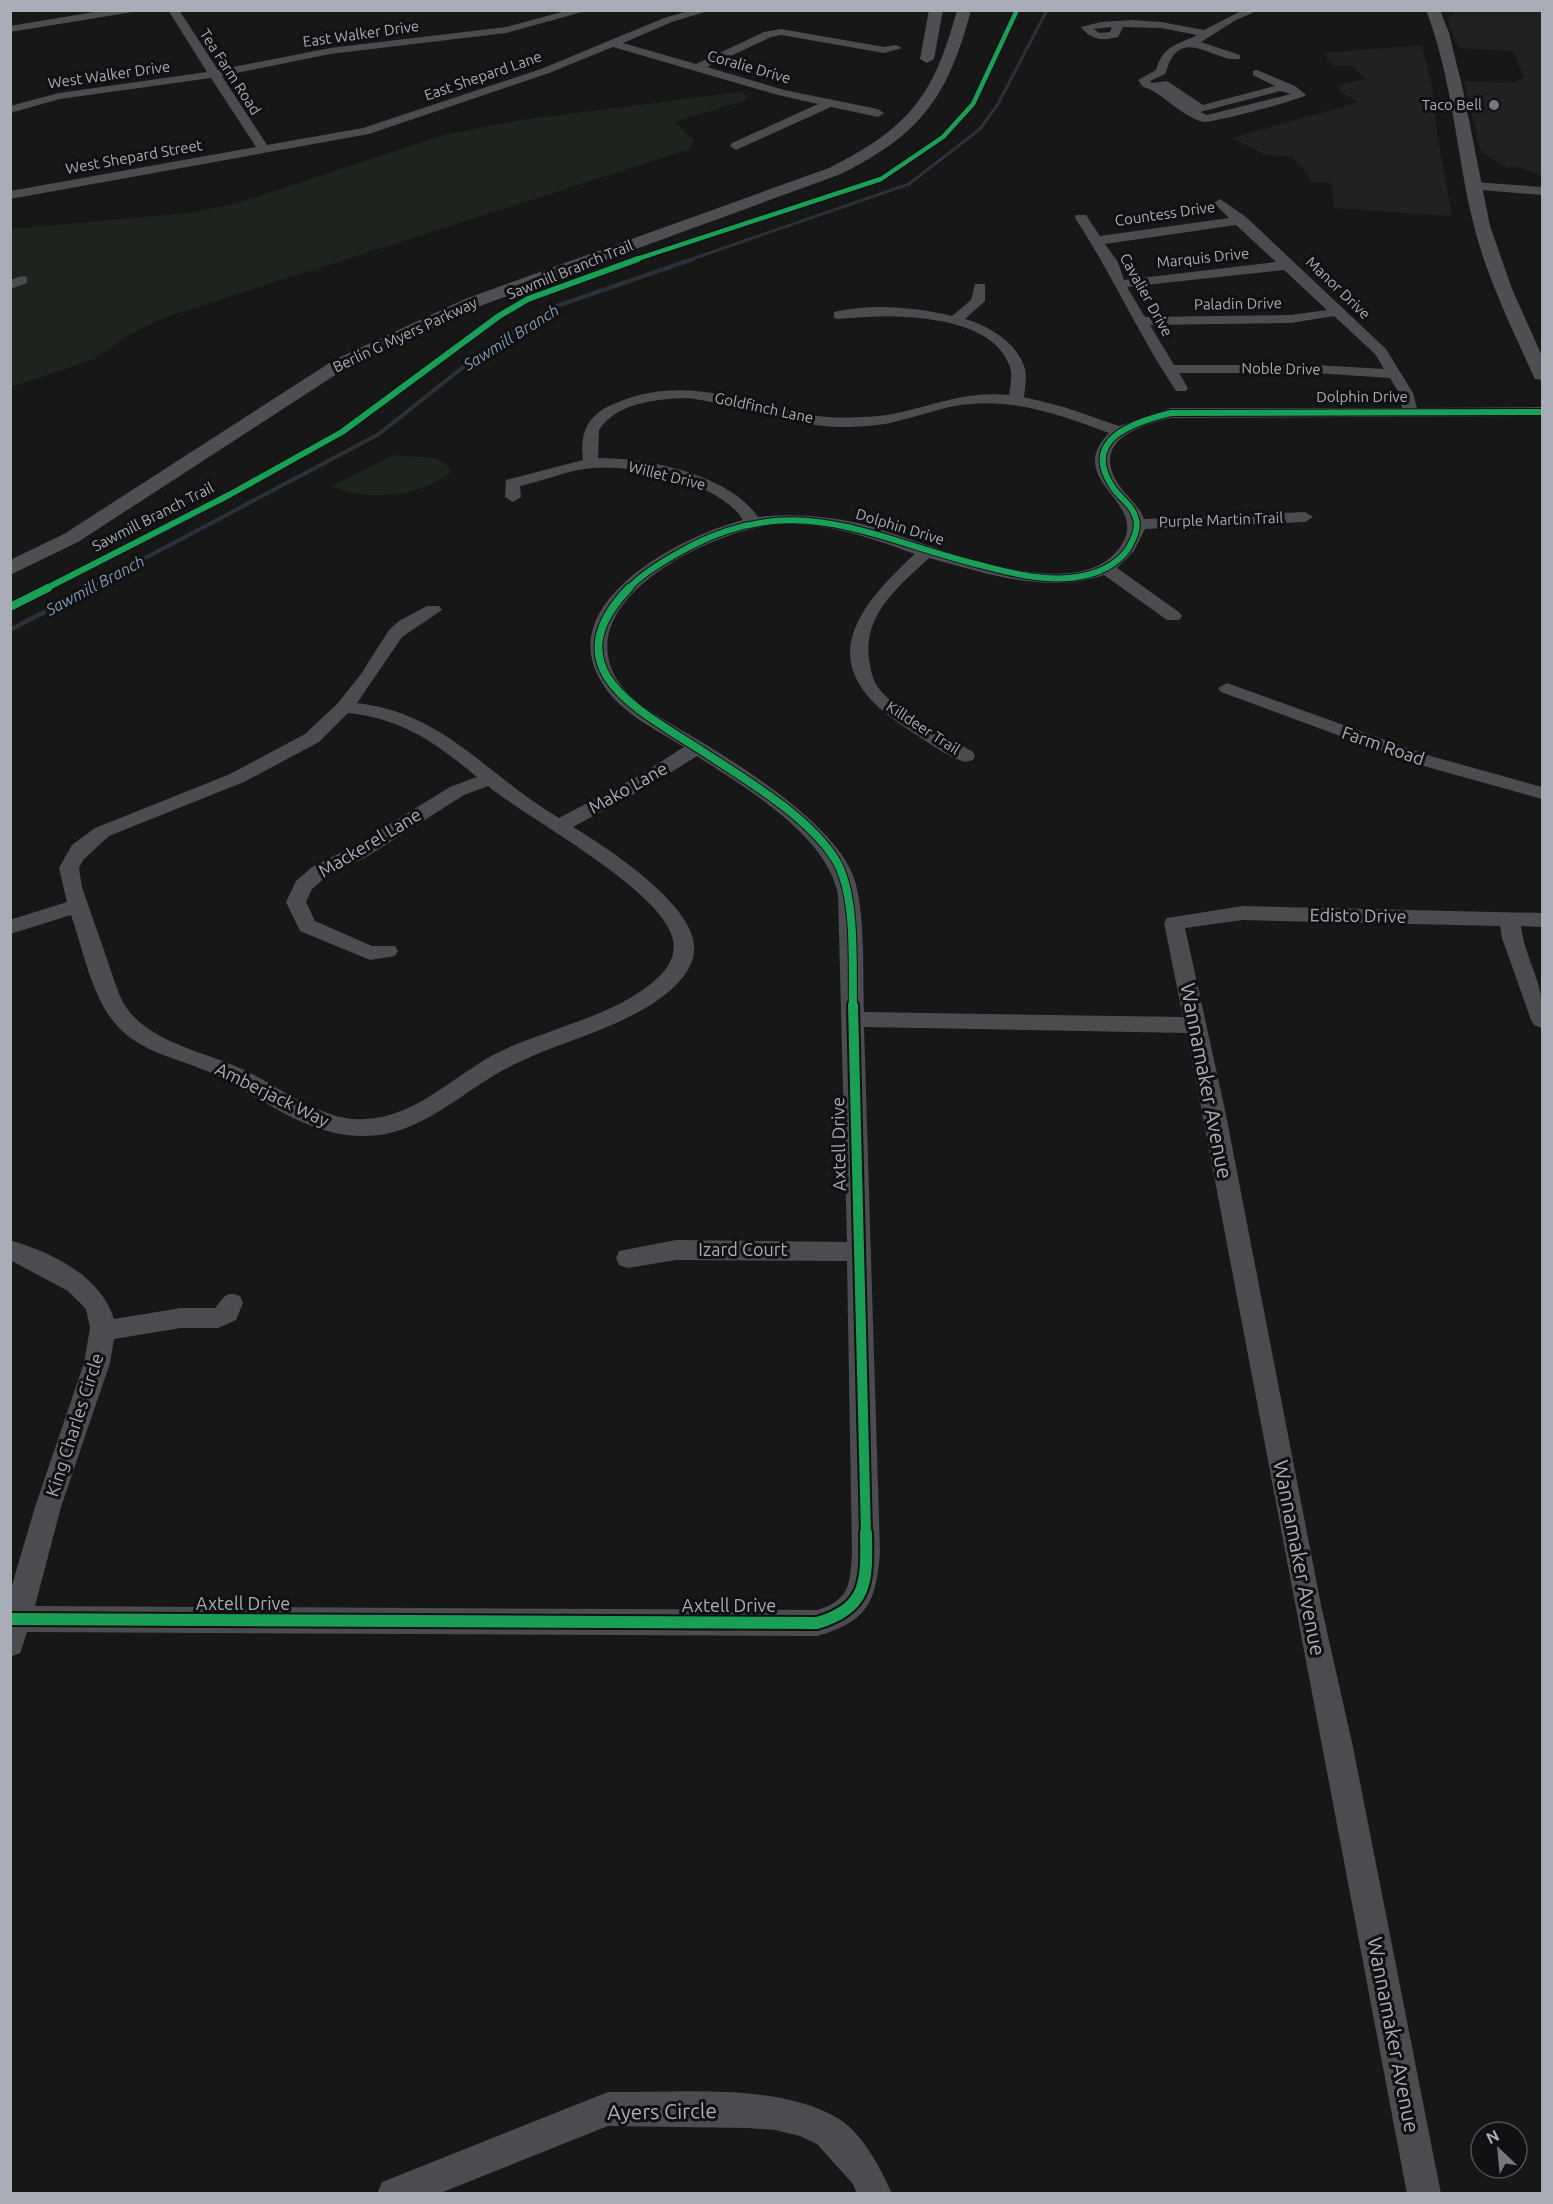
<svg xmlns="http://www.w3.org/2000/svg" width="1553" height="2204" font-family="Ubuntu,sans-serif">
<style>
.built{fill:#212123}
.green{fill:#1d241e}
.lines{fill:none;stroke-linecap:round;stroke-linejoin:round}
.stream-far2{stroke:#2a3239;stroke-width:3}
.stream-far1{stroke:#2a3239;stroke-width:4}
.stream{stroke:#2a3239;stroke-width:4.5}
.minor{fill:#4b4c50;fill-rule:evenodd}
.major{fill:#4d4f52;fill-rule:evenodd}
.cycleway-far4-casing{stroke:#111113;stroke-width:7}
.cycleway-far3-casing{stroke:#111113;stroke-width:8}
.cycleway-far2-casing{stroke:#111113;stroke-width:10}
.cycleway-far1-casing{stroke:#111113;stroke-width:14}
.cycleway-casing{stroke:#111113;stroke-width:16}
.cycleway-far4{stroke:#1a9f57;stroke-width:4.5}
.cycleway-far3{stroke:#1a9f57;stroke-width:6}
.cycleway-far2{stroke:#1a9f57;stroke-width:8}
.cycleway-far1{stroke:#1a9f57;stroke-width:10}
.cycleway{stroke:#1a9f57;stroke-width:12}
.poi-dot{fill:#757880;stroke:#111113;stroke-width:2}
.labels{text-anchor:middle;stroke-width:6;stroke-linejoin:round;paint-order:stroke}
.far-street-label{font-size:15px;fill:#a8adb8;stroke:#111113}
.far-poi-label{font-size:15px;fill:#a8adb8;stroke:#111113;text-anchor:end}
.far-water-label{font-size:16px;font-style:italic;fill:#7f9bb3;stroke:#111113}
.street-label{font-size:18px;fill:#a8adb8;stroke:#111113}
.near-street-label{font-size:21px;fill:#a8adb8;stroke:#111113}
</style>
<rect width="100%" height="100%" fill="#171717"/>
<path class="built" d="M1454 11H1542V176L1514 166 1507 168 1481 152 1464 81 1514 83 1524 77 1513 51 1459 48 1447 18 1456 14Z
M1422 45 1432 88 1438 139 1452 216 1334 208 1332 183 1310 182 1307 172 1291 156 1265 155 1232 138 1359 102 1340 92 1338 85 1366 79 1352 66H1334L1323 53Z"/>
<path class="green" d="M739 92 749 96 744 101 674 122 694 140 690 149 163 318 129 335 94 359 11 387V229L188 213 234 204 443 135 522 120Z
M394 455 435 458 447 464 450 472C424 497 364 502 332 486Z"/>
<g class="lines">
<path class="stream-far2" d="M689 260 909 184 980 129 998 104 1047 10"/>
<path class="stream-far1" d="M87 589 379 434 482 352 551 308 693 259"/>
<path class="stream" d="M10 630 90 588"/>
<path class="minor" d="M106 10H145L10 32V26Z
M168 10H179L218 70 330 48 506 27 569 10H589L506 33 330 54 222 76 267 145 363 128 541 69 664 18 692 10H711L672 22 623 43 696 64 764 32 781 29 884 47 896 45 902 48 884 53 781 35 771 37 707 67 784 90 878 109 884 113 878 117 831 107 736 150 730 146 732 143 818 104 778 95 613 47 549 73 369 134 10 199V191L256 147 211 78 60 99 10 113V106L59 93 207 72Z
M1243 10H1259L1236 20 1201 42 1240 55V59C1216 63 1186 29 1170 61 1168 65 1167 70 1165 74L1150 81 1152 83 1167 81 1203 105 1275 86 1253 75V71L1257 70 1295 86 1306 95C1300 100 1209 124 1203 122 1179 115 1161 91 1143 87L1138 80 1156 70C1164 44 1176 46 1197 35L1161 28 1123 27 1118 37C1102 41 1091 40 1081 27L1101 22 1131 20 1161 22 1204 30ZM1112 27 1110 32 1099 33 1094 29ZM1281 91 1291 94 1207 115 1200 112Z
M1473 182 1542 187V195L1469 189 1467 186Z
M1220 199 1246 217 1386 349 1413 393 1417 408 1542 407V416L1171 418C1137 426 1090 442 1119 485 1127 497 1139 505 1144 519L1305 512 1313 517 1305 522 1145 529 1134 551 1117 568 1179 612 1182 616 1179 620H1167L1104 575C1047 595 985 573 929 558 899 586 863 614 869 660 871 671 873 682 880 690 904 717 942 733 973 752L975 756 973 760 966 762C946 757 924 739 906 728 814 669 849 614 915 554 871 538 830 523 783 524 722 526 580 592 612 670 624 699 658 716 683 731 734 761 838 824 855 881 865 914 863 975 864 1012L1183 1017 1164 923 1167 918 1243 906 1542 913V927L1521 926C1526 965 1547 984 1542 1028L1534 1025 1531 1020 1502 938 1500 926 1243 920 1185 928 1225 1110 1321 1605 1353 1747 1441 2194H1407L1187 1033 864 1027 880 1552C876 1603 868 1621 817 1636L27 1632 20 1653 10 1657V1592L35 1507 84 1363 90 1328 86 1309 68 1291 10 1260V1240C52 1253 100 1275 114 1319L181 1308H215C224 1299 224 1290 240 1296L243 1303 236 1320 218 1328H181L114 1339 110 1363 61 1507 35 1606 817 1610C851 1600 850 1583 852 1552L847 1261 676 1260 628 1268 619 1265 616 1258 619 1251 676 1240 847 1242 838 894C825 833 745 788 697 756L654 783 573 827C606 847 699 907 694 951 693 969 677 986 662 997 619 1029 564 1040 517 1063 465 1087 423 1137 362 1136 307 1136 262 1098 216 1075 182 1059 138 1053 114 1022 91 994 83 949 71 915L10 934V920L67 902 59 868 72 845 95 828 230 774 305 734 338 703 361 674 389 630 399 621 427 606H439L442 610 402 637 357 703C445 713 487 776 559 818L640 775 684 747C656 729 623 715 604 686 548 605 680 536 743 520 720 482 634 464 592 468 567 470 544 481 520 486L521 497 513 502 505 497 506 480 583 460C579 432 589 413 616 403 685 374 743 402 811 415 828 418 845 418 861 417 914 417 952 389 1009 395 1010 386 1013 376 1010 367 992 311 885 314 839 319L834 318V312C871 303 916 307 952 316L971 300 975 284H985V301L965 319C989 326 1018 343 1025 369 1027 377 1025 388 1024 397L1064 407 1119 426 1171 408H1402L1399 393 1390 378 1315 373H1179L1188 388 1186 391H1176C1139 336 1111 272 1075 218L1076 215H1086L1100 236 1229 218 1214 203ZM1236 225 1276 262 1124 280 1118 262 1105 244ZM1284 270 1327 310 1291 315 1145 317 1127 287ZM1334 316 1375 354 1384 369 1315 365H1174L1150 325 1291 323ZM687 398C738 404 788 426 839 427 861 427 881 426 902 420 920 416 937 409 955 406 1009 396 1059 414 1109 433 1060 483 1158 503 1117 551 1068 609 921 539 862 524 827 516 793 513 758 517 729 474 647 458 598 458L599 430C617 402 658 399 687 398ZM348 713C403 719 436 743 477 777L450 787 354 846 312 867 296 881 286 902 300 931 370 960 395 956 398 951 395 946H372L315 921 306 902 312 889 326 877 368 856 464 795 488 786C529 820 663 890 673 940 677 958 665 972 652 983 608 1018 549 1028 499 1052 455 1074 417 1117 365 1119 353 1120 341 1118 330 1114 299 1104 273 1084 244 1070 207 1052 154 1044 128 1010 119 998 115 982 110 968 101 941 91 914 82 887L79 868 83 860 109 836 244 782 319 742Z
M22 276 27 277V283L10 289V280Z
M1227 683 1427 755 1542 787V799L1413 763 1221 692 1218 688Z
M608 2092C677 2093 779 2082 839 2119 862 2133 882 2170 892 2194H857L853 2184 817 2144 800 2136 775 2130 748 2128 608 2126 438 2194H377L382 2182Z"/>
<path class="major" d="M929 10H943L934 59 927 63 920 59Z
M957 10H971C948 97 921 134 841 174L477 307 346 368 78 542 10 575V560L64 534 334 360 465 299 829 168C909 128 934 96 957 10Z
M1426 10H1440L1449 33 1463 90 1490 226 1512 289 1542 356V380L1535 379 1533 375C1511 326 1487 278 1474 226 1456 154 1453 80 1426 10Z"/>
<g class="cycleway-far4-casing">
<path id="cycleway-far4" d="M634 260 881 179 943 137 973 104 1017 10"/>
</g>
<g class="cycleway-far3-casing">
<path id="cycleway-far3" d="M45 589 229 495 342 432 499 316 528 299 638 259
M628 589C645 571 669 558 691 546 799 490 874 539 980 565 1015 574 1050 584 1087 575 1103 571 1118 563 1128 549 1133 540 1139 529 1136 519 1133 505 1119 498 1112 486 1081 439 1134 422 1171 413L1542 412"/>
</g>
<g class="cycleway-far2-casing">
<path id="cycleway-far2" d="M629 588C551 669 639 710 702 751 745 779 808 816 835 859 857 894 852 965 853 1006
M10 607 48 588"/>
</g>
<g class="cycleway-far1-casing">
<path id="cycleway-far1" d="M853 1005 866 1535"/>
</g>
<g class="cycleway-casing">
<path id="cycleway" d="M10 1619 817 1623C868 1608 867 1581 866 1533"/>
</g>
<use href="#cycleway-far4" class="cycleway-far4"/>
<use href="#cycleway-far3" class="cycleway-far3"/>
<use href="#cycleway-far2" class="cycleway-far2"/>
<use href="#cycleway-far1" class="cycleway-far1"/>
<use href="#cycleway" class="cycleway"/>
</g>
<circle class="poi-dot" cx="1494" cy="105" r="6"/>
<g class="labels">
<g class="far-street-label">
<text transform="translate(361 34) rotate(-8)" y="5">East Walker Drive</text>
<text transform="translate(749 67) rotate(16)" y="5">Coralie Drive</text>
<text transform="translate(230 72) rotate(57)" y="5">Tea Farm Road</text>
<text transform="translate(109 75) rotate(-8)" y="5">West Walker Drive</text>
<text transform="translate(483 76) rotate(-19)" y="5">East Shepard Lane</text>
<text transform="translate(134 157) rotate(-10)" y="5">West Shepard Street</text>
<text transform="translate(1165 214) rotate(-8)" y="5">Countess Drive</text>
<text transform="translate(1203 258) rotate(-6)" y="5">Marquis Drive</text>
<text transform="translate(570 270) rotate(-22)" y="5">Sawmill Branch Trail</text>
<text transform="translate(1338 288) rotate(44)" y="5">Manor Drive</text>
<text transform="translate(1146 295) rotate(61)" y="5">Cavalier Drive</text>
<text transform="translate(1238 304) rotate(-1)" y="5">Paladin Drive</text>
<text transform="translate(405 335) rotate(-25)" y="5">Berlin G Myers Parkway</text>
<text transform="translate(1281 369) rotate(1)" y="5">Noble Drive</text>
<text x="1362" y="402">Dolphin Drive</text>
<text transform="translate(764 408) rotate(12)" y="5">Goldfinch Lane</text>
<text transform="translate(667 476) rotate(14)" y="5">Willet Drive</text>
<text transform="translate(153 517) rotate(-27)" y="5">Sawmill Branch Trail</text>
<text transform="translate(1221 520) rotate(-2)" y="5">Purple Martin Trail</text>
<text transform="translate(900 527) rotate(17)" y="5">Dolphin Drive</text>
<text transform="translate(923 728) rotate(33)" y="5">Killdeer Trail</text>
</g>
<g class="far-poi-label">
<text x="1482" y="110">Taco Bell</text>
</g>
<g class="far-water-label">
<text transform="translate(511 337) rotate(-32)" y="6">Sawmill Branch</text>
<text transform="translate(95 585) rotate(-28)" y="6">Sawmill Branch</text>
</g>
<g class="street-label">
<text transform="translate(1383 746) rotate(19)" y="6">Farm Road</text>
<text transform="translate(628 788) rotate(-29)" y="6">Mako Lane</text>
<text transform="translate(370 843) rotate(-31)" y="6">Mackerel Lane</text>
<text transform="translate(1358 916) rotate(1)" y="6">Edisto Drive</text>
<text transform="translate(272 1095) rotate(26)" y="6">Amberjack Way</text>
<text transform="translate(839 1144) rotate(-91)" y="6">Axtell Drive</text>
<text x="743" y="1256">Izard Court</text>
<text transform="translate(75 1425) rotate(-72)" y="6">King Charles Circle</text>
<text x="243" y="1610">Axtell Drive</text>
<text x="729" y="1612">Axtell Drive</text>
</g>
<g class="near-street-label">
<text transform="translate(1206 1081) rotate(79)" y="7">Wannamaker Avenue</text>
<text transform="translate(1299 1558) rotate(79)" y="7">Wannamaker Avenue</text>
<text transform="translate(1393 2035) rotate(79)" y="7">Wannamaker Avenue</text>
<text transform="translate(662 2112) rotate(-1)" y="7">Ayers Circle</text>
</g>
</g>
<rect width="1553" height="2204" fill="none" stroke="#a8adb8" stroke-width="24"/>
<g transform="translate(1499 2150) rotate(334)"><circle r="28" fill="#111113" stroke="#4d4f55" stroke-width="1.5"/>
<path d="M0-4.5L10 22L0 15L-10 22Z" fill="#757880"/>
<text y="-9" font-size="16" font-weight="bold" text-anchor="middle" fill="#a8adb8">N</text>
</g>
</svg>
